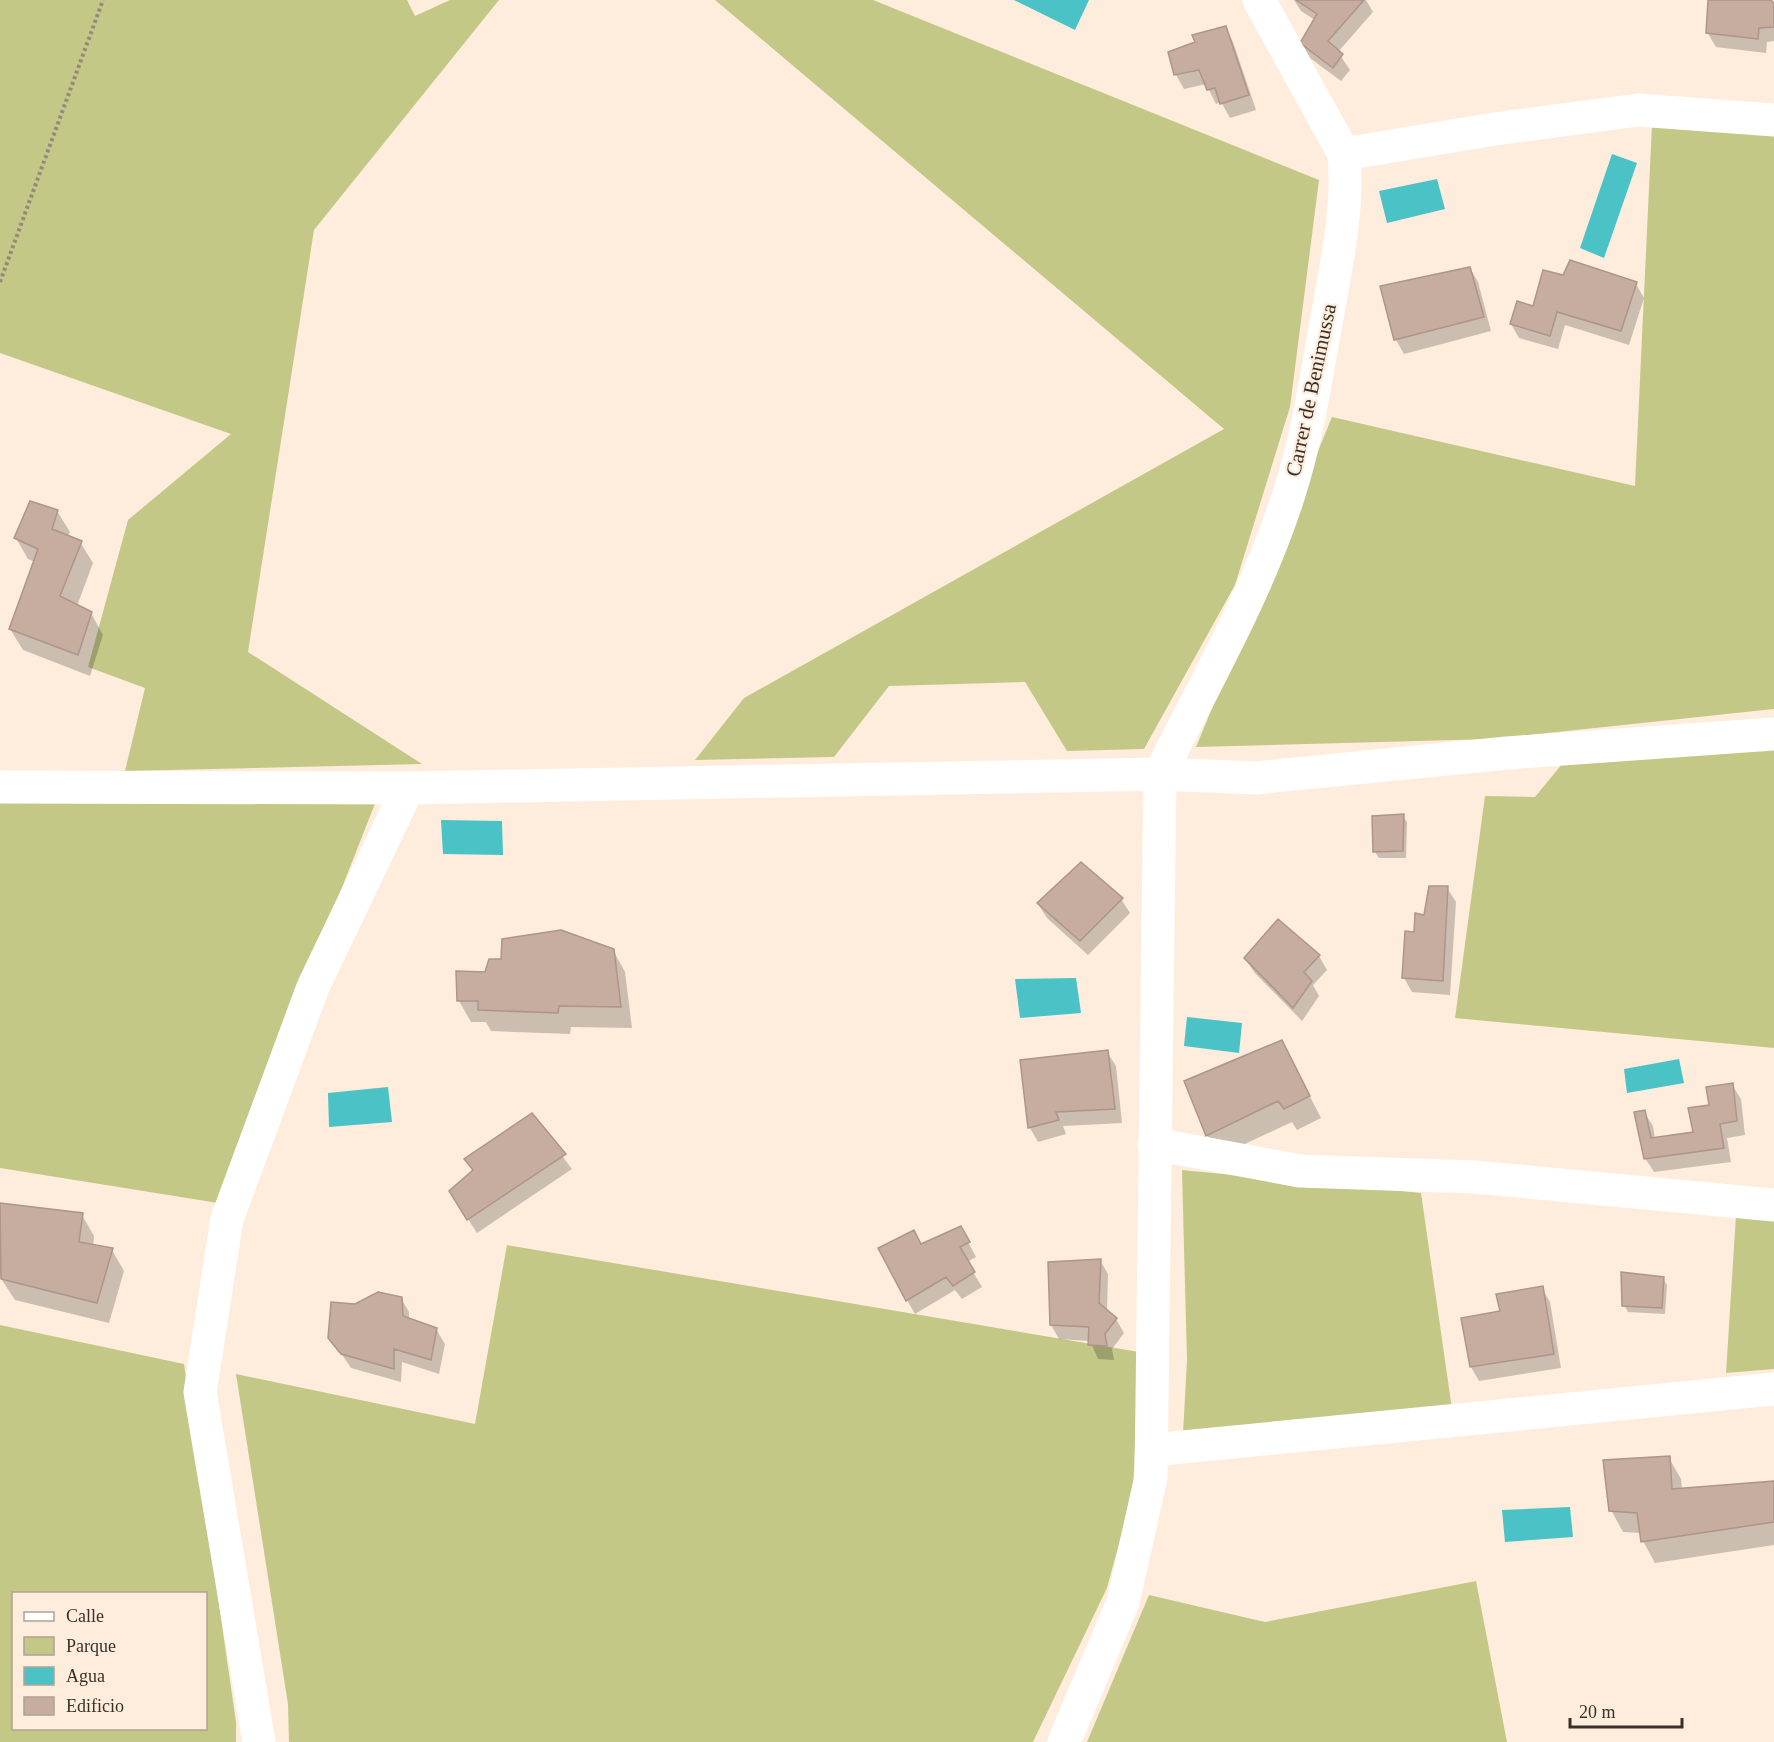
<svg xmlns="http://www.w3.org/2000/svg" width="1774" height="1742" font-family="'Times New Roman',serif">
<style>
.green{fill:#c3c887;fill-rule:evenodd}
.water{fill:#4ac2c6}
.shadow{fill:#0003}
.building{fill:#c7aca0;stroke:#af9489;stroke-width:1.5}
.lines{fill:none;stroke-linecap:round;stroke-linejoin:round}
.path{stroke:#95897d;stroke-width:4;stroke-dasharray:3 3;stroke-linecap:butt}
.minor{stroke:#fff;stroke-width:33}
.labels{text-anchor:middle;stroke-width:4.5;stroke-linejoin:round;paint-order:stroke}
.street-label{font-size:21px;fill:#393129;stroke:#feeddc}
</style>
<rect width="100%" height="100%" fill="#feeddc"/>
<path class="green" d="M0 0H407L415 16 450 0H499L314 230 248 652 422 764 125 771 145 688 88 667 128 520 231 434 0 353Z
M715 0H873L1319 180 1290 407 1235 585 1144 749 1067 751 1025 682 889 686 834 757 695 760 744 698 1224 429Z
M1652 124 1774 136V709L1492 739 1196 747 1332 417 1635 486Z
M1774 749V1048L1455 1018 1485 796 1535 797 1567 758Z
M378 796 218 1203 0 1168V797Z
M1182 1170 1421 1193 1452 1409 1183 1434 1187 1360Z
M1736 1215 1774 1220V1369L1726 1373Z
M507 1245 1139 1352 1133 1492 1107 1588 1033 1742H289L288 1704 236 1374 475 1424Z
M0 1325 184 1364 236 1722V1742H0ZM14 1594H206V1728H14Z
M1476 1581 1507 1742H1087L1149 1595 1265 1622Z"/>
<path class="water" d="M1014 0H1089L1075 30Z
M1612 154 1637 163 1604 258 1580 248Z
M1437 179 1445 209 1387 223 1379 191Z
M441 820 502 821 503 855 443 854Z
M1076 978 1081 1013 1020 1018 1015 979Z
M1187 1017 1242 1023 1239 1053 1184 1046Z
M1679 1059 1684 1083 1627 1093 1624 1069Z
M388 1087 392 1122 329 1127 328 1093Z
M1570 1507 1573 1537 1505 1542 1502 1510Z"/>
<path class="shadow" d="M1294 0H1366L1373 12 1338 52 1350 70 1341 81 1310 58 1302 43 1315 20 1301 11Z
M1709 0H1770L1774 6V41L1767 42 1766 53 1716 47 1707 32Z
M1225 27 1233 42 1256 110 1230 118 1221 102 1216 104 1206 84 1184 89 1176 75 1197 43Z
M1470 268 1478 282 1491 331 1404 354 1396 340 1381 287Z
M1636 284 1644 298 1629 345 1565 325 1558 349 1519 338 1511 324 1534 308Z
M57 511 70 532 68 537 80 542 93 563 77 606 91 613 103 635 90 676 23 650 10 629 35 562 28 559 16 538Z
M1403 816 1407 822 1406 858H1379L1375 852Z
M1447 888 1456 902 1450 995 1412 992 1404 978 1416 933 1425 916Z
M1121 899 1130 913 1088 955 1047 918 1038 904Z
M1278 921 1319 956 1327 970 1313 985 1319 996 1302 1021 1254 972 1245 958Z
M613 950 625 972 632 1028 571 1027 570 1034 491 1031 486 1022H471L459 1001Z
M1282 1042 1321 1118 1297 1130 1292 1122 1219 1156 1207 1135Z
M1107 1052 1116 1066 1122 1123 1063 1126 1066 1134 1038 1142 1030 1128 1022 1062Z
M1732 1085 1741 1099 1745 1135 1727 1138 1731 1162 1654 1172 1645 1158 1644 1112 1653 1126 1655 1139 1695 1133 1711 1106Z
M531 1115 572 1169 477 1233 459 1205 473 1172 466 1160Z
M0 1204 82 1215 94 1236 93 1246 112 1250 124 1271 109 1323 15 1300 0 1277Z
M960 1227 976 1257 967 1262 982 1287 962 1299 955 1290 915 1314 907 1300Z
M1100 1260 1108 1274 1107 1311 1116 1319 1124 1333 1112 1349 1114 1360 1098 1359 1090 1341 1059 1339 1051 1325Z
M1663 1278 1667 1285 1665 1314 1628 1312 1624 1305Z
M1542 1288 1550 1302 1561 1368 1479 1381 1471 1367 1501 1312Z
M401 1298 409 1312V1320L436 1329 445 1344 439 1374 402 1362 401 1382 351 1368 330 1337 355 1306Z
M1669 1458 1681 1479 1682 1489 1774 1483V1545L1655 1563 1643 1541 1642 1533 1623 1532 1611 1510Z"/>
<path class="building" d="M1296 0H1364L1328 41 1343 54 1333 68 1300 43 1317 14Z
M1708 0H1771L1774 3V27L1759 28 1758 39 1706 33Z
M1226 26 1249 95 1220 104 1215 88 1207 90 1199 70 1174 75 1168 52 1195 42 1192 35Z
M1570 260 1637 282 1621 331 1557 312 1550 336 1510 324 1517 301 1533 306 1543 270 1563 275Z
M1470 267 1484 317 1394 340 1380 286Z
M30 501 58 510 52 529 82 541 60 596 92 612 78 655 9 629 38 549 14 538Z
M1404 814 1403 851 1373 852 1372 816Z
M1081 862 1123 898 1080 941 1037 903Z
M1429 886H1448L1443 981 1402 978 1405 931 1414 932 1415 913 1424 915Z
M1278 919 1320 955 1304 972 1312 981 1293 1008 1244 958Z
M561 930 614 949 621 1007 559 1006 558 1013 478 1010V1001H457L456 971 485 972 489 959H501L502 939Z
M1282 1040 1310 1096 1284 1109 1278 1101 1206 1136 1184 1081Z
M1108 1050 1115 1109 1056 1112 1059 1120 1028 1128 1020 1060Z
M1733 1083 1737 1121 1720 1124 1724 1148 1644 1159 1634 1112 1645 1110 1651 1138 1693 1132 1688 1108 1709 1105 1706 1087Z
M532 1113 566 1154 467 1220 449 1191 473 1170 464 1159Z
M0 1203 83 1213 79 1242 113 1248 97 1303 1 1279Z
M961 1226 970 1242 960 1247 975 1272 953 1286 946 1277 906 1301 878 1248 914 1230 921 1244Z
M1101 1259 1099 1303 1117 1318 1105 1334 1107 1346 1088 1345 1089 1327 1050 1325 1048 1262Z
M1621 1272 1664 1277 1662 1308 1622 1306Z
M1543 1286 1554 1354 1470 1367 1461 1318 1500 1311 1496 1294Z
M378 1292 402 1297 403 1316 437 1328 431 1360 394 1349V1369L341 1354 328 1338 331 1302 355 1304Z
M1670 1456 1672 1489 1774 1481V1522L1641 1542 1637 1513 1609 1511 1603 1460Z"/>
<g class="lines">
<path class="path" d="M0 282 103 0"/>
<path class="minor" d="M1259 0 1344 154C1349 203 1337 263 1328 312 1317 372 1308 435 1289 494 1258 592 1205 683 1160 774L1255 778 1507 753 1774 734
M1344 154 1494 129 1638 110 1774 120
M0 787 408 788 1160 774 1151 1477 1123 1602 1064 1742
M1154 1144 1300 1171 1475 1177 1774 1205
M1152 1450 1774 1389
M259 1742 200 1392 227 1219 313 987 408 788"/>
</g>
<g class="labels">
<g class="street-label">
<text transform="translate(1311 390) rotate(-78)" y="7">Carrer de Benimussa</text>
</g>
</g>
<rect x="12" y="1592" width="195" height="138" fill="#feeddc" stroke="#afa294" stroke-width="1.5"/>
<rect x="24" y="1612" width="30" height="9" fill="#ffffff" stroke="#afa294" stroke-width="1.5"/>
<text x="66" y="1622" font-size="18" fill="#393129">Calle</text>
<rect x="24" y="1637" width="30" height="18" fill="#c3c887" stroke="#afa294" stroke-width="1.5"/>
<text x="66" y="1652" font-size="18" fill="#393129">Parque</text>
<rect x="24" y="1667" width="30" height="18" fill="#4ac2c6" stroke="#afa294" stroke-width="1.5"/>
<text x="66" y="1682" font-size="18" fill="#393129">Agua</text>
<rect x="24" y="1697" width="30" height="18" fill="#c7aca0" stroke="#afa294" stroke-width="1.5"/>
<text x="66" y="1712" font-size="18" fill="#393129">Edificio</text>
<path d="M1570 1718v9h112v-9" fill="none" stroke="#393129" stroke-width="3"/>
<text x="1579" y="1718" font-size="18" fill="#393129" stroke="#feeddc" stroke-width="4.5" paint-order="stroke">20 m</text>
</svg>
